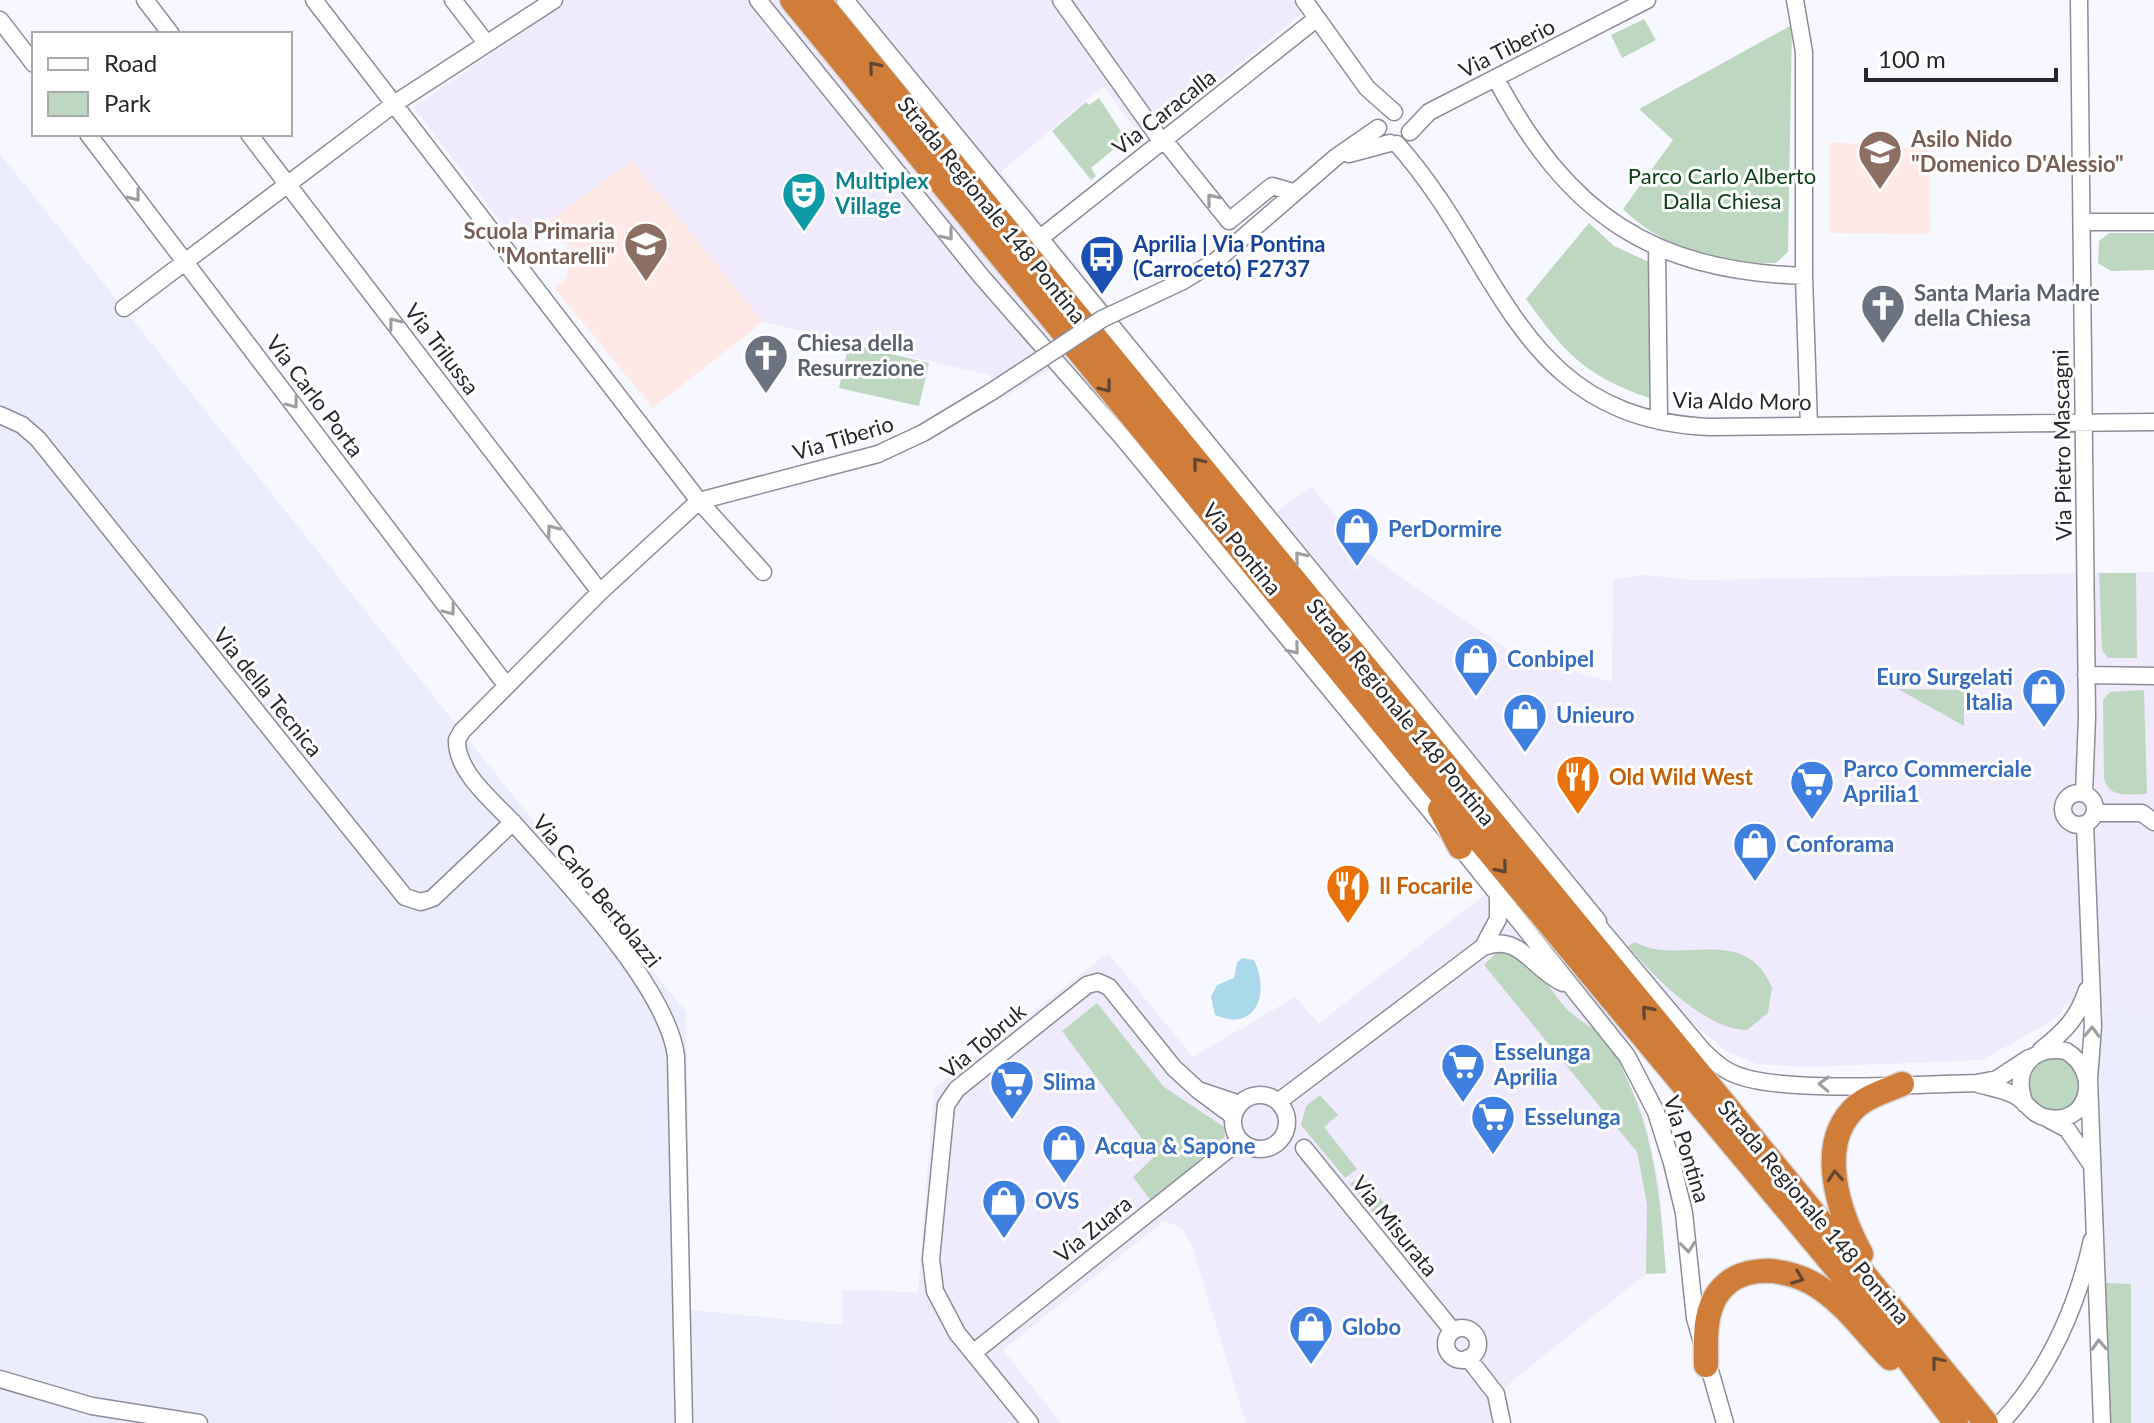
<svg xmlns="http://www.w3.org/2000/svg" width="2154" height="1423" font-family="Lato,sans-serif">
<style>
.commercial{fill:#efebfd}
.built{fill:#ebecfc}
.education{fill:#fee9e6}
.green{fill:#bed7c0}
.water{fill:#aad9ec}
.lines{fill:none;stroke-linecap:round;stroke-linejoin:round}
.minor-casing{stroke:#8c8d98;stroke-width:19}
.highway-casing{stroke:#d4d4d5;stroke-width:27}
.minor{stroke:#fff;stroke-width:16}
.highway{stroke:#d07d3a;stroke-width:24}
.minor-bridge-casing{stroke:#8c8d98;stroke-width:19;stroke-linecap:butt}
.minor-bridge{stroke:#fff;stroke-width:16}
.oneway{stroke:#634631}
.oneway2{stroke:#9e9ea0}
.labels{text-anchor:middle;stroke-width:6;stroke-linejoin:round;paint-order:stroke}
.street-label{font-size:22px;fill:#28282c;stroke:#fff}
.education-label{font-size:22px;font-weight:bold;fill:#785e54;stroke:#fff;text-anchor:start}
.park-label{font-size:22px;fill:#0b4018;stroke:#fff}
.culture-label{font-size:22px;font-weight:bold;fill:#0d838f;stroke:#fff;text-anchor:start}
.transit-label{font-size:22px;font-weight:bold;fill:#164399;stroke:#fff;text-anchor:start}
.worship-label{font-size:22px;font-weight:bold;fill:#5b616d;stroke:#fff;text-anchor:start}
.shop-label{font-size:22px;font-weight:bold;fill:#366cbe;stroke:#fff;text-anchor:start}
.food-label{font-size:22px;font-weight:bold;fill:#c56008;stroke:#fff;text-anchor:start}
</style>
<rect width="100%" height="100%" fill="#f7f7ff"/>
<path class="commercial" d="M569 0H1293L1302 13 1145 141 1103 86 1001 172 1124 323 1000 400 989 375 763 322 632 161 516 243 414 107Z
M1311 487 1372 557 1515 655 1612 682 1613 580 1643 575 1696 580 2154 572V1013L2066 1004 2057 1018 1982 1060 1810 1067 1757 1064 1726 1051 1674 1007 1615 1054 1644 1115 1660 1187 1666 1273 1646 1274 1511 1382 1492 1408 1491 1423H1246L1191 1243 1180 1227 1164 1221 1003 1350 1061 1423H841L842 1290 918 1292 934 1088 1108 953 1193 1057 1295 997 1319 1023 1531 859 1263 522Z"/>
<path class="built" d="M0 154 686 1012 691 1310 842 1325 841 1423H0Z
M2098 1008 2154 1013V1423H2105Z"/>
<path class="education" d="M1830 142 1929 149 1930 234 1830 233Z
M632 161 763 322 653 408 554 288 566 278 572 251 549 220Z"/>
<path class="green" d="M1644 19 1656 40 1622 58 1611 35Z
M1792 25 1788 252 1776 263C1721 265 1662 248 1623 209L1673 140 1639 109Z
M1099 98 1126 139 1091 168 1096 176 1091 180 1052 131 1086 102 1089 105Z
M1589 223 1614 246 1649 262V398C1584 375 1565 353 1526 299Z
M2109 233H2154V270L2111 271 2098 263 2099 241Z
M849 344 929 363 919 406 839 388Z
M2099 573H2136L2137 658H2108L2102 650Z
M1898 689 1964 690V726Z
M2144 690 2147 794C2129 794 2109 799 2104 778L2103 700 2110 692Z
M1635 942C1677 967 1746 922 1772 988L1768 1013 1747 1030C1706 1030 1654 977 1628 946Z
M1497 952C1532 954 1544 983 1565 1007 1577 1021 1597 1028 1608 1042 1617 1054 1622 1068 1628 1081 1656 1142 1661 1206 1666 1273L1646 1274 1647 1204 1637 1152 1484 965Z
M1097 1003 1164 1087 1224 1127 1225 1137 1152 1202 1133 1177 1155 1156 1062 1031Z
M2064 1056 2083 1080C2073 1113 2060 1122 2029 1101L2025 1074 2033 1062Z
M1320 1095 1338 1115 1324 1127 1357 1169 1345 1178 1301 1125 1306 1106Z
M1362 1175 1397 1219 1390 1225 1376 1217 1350 1184Z
M2106 1283 2131 1284V1423H2108Z"/>
<path class="water" d="M1242 958 1254 960C1270 992 1257 1033 1215 1015L1211 997 1217 985 1234 978 1237 963Z"/>
<g class="lines">
<g class="minor-casing">
<path id="minor" d="M145 0 171 34
M314 0 699 501 763 572
M453 0 487 44
M758 0 981 276 1122 437 1460 847 1627 1056 1656 1112 1672 1163 1684 1213 1695 1318 1725 1423
M845 0 1598 921
M1061 0 1162 142
M1304 0 1367 88 1394 112
M1795 0 1804 52V276L1809 426
M2079 0 2087 717 2084 794
M0 20 34 64
M1496 79C1568 214 1651 271 1804 276
M1410 132 1429 112 1647 0
M88 134 506 685
M249 134 600 592
M1164 140 1229 221 1272 186 1293 192
M1397 144C1504 264 1517 418 1709 427L2154 422
M1349 154 1390 143
M2082 222H2154
M1039 239 1316 19
M1657 249 1659 421
M1217 260 1336 157 1378 128
M124 308 394 104 554 0
M0 415 22 425 38 439 405 897 421 902 433 898 513 822
M2086 675 2154 676
M2063 809a16 16 0 1 1 32 0a16 16 0 1 1-32 0Z
M2095 813H2142L2154 822
M2085 824 2093 1026 2089 1079 2102 1423
M1498 895V919L1483 947C1520 932 1533 970 1563 983
M1589 915 1703 1051C1712 1059 1720 1068 1732 1073 1778 1095 1921 1084 1977 1083L1997 1079 2029 1058
M2041 1050C2064 1032 2078 1018 2087 990
M1978 1084C1991 1088 2009 1090 2019 1098 2028 1105 2033 1114 2044 1117 2087 1129 2104 1074 2066 1051 2030 1045 2012 1071 2025 1104
M1233 1122a27 27 0 1 1 54 0a27 27 0 1 1-54 0Z
M1278 1102 1483 947
M1233 1116 1198 1090 1240 1104
M2048 1119 2067 1129 2091 1164
M1304 1148 1453 1331
M1446 1344a16 16 0 1 1 32 0a16 16 0 1 1-32 0Z
M973 1353 1240 1140
M1468 1358 1496 1394 1502 1423
M0 1379 92 1406 199 1423
M684 1423 676 1056C667 987 565 881 518 828 498 805 456 774 457 740L462 731 600 592 699 501 878 454 923 433 991 392
M1030 1423 957 1333 935 1291 931 1259 946 1105 957 1089 1087 985 1098 982 1109 987 1174 1068 1198 1090
M2001 1423C2048 1372 2077 1307 2092 1240"/>
</g>
<g class="highway-casing">
<path id="highway" d="M792 0 1416 764 1867 1305 1956 1423
M818 0 1986 1423
M1440 809 1460 847
M1861 1254C1839 1213 1814 1142 1858 1105 1870 1095 1888 1090 1902 1084
M1706 1365C1706 1342 1704 1318 1715 1298 1737 1260 1789 1267 1820 1288 1847 1306 1867 1335 1890 1358"/>
</g>
<use href="#minor" class="minor"/>
<use href="#highway" class="highway"/>
<g class="minor-bridge-casing">
<path id="minor-bridge" d="M991 392 1102 319 1183 281 1217 260"/>
</g>
<use href="#minor-bridge" class="minor-bridge"/>
</g>
<defs><path id="oneway-chevron" d="M-2-3.5L2.5 0L-2 3.5" fill="none" stroke-width="1.6" stroke-linecap="round" stroke-linejoin="round" transform="scale(2)"/></defs>
<g class="oneway">
<use href="#oneway-chevron" transform="translate(874 67) rotate(-130)"/>
<use href="#oneway-chevron" transform="translate(1106 387) rotate(52)"/>
<use href="#oneway-chevron" transform="translate(1198 463) rotate(-129)"/>
<use href="#oneway-chevron" transform="translate(1502 868) rotate(50)"/>
<use href="#oneway-chevron" transform="translate(1647 1011) rotate(-130)"/>
<use href="#oneway-chevron" transform="translate(1835 1176) rotate(-95)"/>
<use href="#oneway-chevron" transform="translate(1798 1278) rotate(21)"/>
<use href="#oneway-chevron" transform="translate(1937 1362) rotate(-129)"/>
</g>
<g class="oneway2">
<use href="#oneway-chevron" transform="translate(135 196) rotate(52)"/>
<use href="#oneway-chevron" transform="translate(1212 199) rotate(-129)"/>
<use href="#oneway-chevron" transform="translate(948 235) rotate(51)"/>
<use href="#oneway-chevron" transform="translate(394 323) rotate(-127)"/>
<use href="#oneway-chevron" transform="translate(293 403) rotate(53)"/>
<use href="#oneway-chevron" transform="translate(552 530) rotate(-127)"/>
<use href="#oneway-chevron" transform="translate(1300 557) rotate(-129)"/>
<use href="#oneway-chevron" transform="translate(450 610) rotate(53)"/>
<use href="#oneway-chevron" transform="translate(1294 649) rotate(51)"/>
<use href="#oneway-chevron" transform="translate(2092 1032) rotate(-88)"/>
<use href="#oneway-chevron" transform="translate(1824 1084) rotate(-178)"/>
<use href="#oneway-chevron" transform="translate(1688 1247) rotate(84)"/>
<use href="#oneway-chevron" transform="translate(2099 1345) rotate(-92)"/>
</g>
<defs>
<g id="school-pin" transform="scale(2.3)"><path d="M0 17L-7.5 6A9.5 9.5 0 1 1 7.5 6Z" fill="#8d6e63" stroke="#fff"/><path d="M0-5L7-2L0 1L-7-2ZM-4 1L0 2.5L4 1V4Q0 6-4 4Z" fill="#fff"/></g>
<g id="theatre-pin" transform="scale(2.3)"><path d="M0 17L-7.5 6A9.5 9.5 0 1 1 7.5 6Z" fill="#0f9aa8" stroke="#fff"/><path d="M-5-5.5Q0-4 5-5.5V0Q5 5 0 6Q-5 5-5 0ZM-3.3-2.5H-1v1.5H-3.3ZM1-2.5H3.3v1.5H1ZM-2.8 1Q0 5.5 2.8 1Z" fill="#fff"/></g>
<g id="bus-pin" transform="scale(2.3)"><path d="M0 17L-7.5 6A9.5 9.5 0 1 1 7.5 6Z" fill="#1a4fb4" stroke="#fff"/><path d="M-5-6H5V4H4V6H2V4H-2V6H-4V4H-5ZM-3.5-4V0h7V-4ZM-3.5 1.2v1.5H-2V1.2ZM2 1.2v1.5H3.5V1.2Z" fill="#fff"/></g>
<g id="church-pin" transform="scale(2.3)"><path d="M0 17L-7.5 6A9.5 9.5 0 1 1 7.5 6Z" fill="#6b7280" stroke="#fff"/><path d="M-1.2-6h2.4v3.5h3.3v2.4h-3.3V6h-2.4V-.1h-3.3v-2.4h3.3Z" fill="#fff"/></g>
<g id="shop-pin" transform="scale(2.3)"><path d="M0 17L-7.5 6A9.5 9.5 0 1 1 7.5 6Z" fill="#3f7fe0" stroke="#fff"/><path d="M-5-2.5h2.3a2.7 3.5 0 0 1 5.4 0H5L5.5 6h-11ZM-1.5-2.5h3a1.5 2.3 0 0 0-3 0Z" fill="#fff"/></g>
<g id="restaurant-pin" transform="scale(2.3)"><path d="M0 17L-7.5 6A9.5 9.5 0 1 1 7.5 6Z" fill="#e8710a" stroke="#fff"/><path d="M-5-6h1v4h1v-4h1v4h1v-4h1v5L-1.5 .5V6h-2V.5L-5-1ZM5-6V6H3V1.5H1.5Q1.5-4 5-6Z" fill="#fff"/></g>
<g id="supermarket-pin" transform="scale(2.3)"><path d="M0 17L-7.5 6A9.5 9.5 0 1 1 7.5 6Z" fill="#3f7fe0" stroke="#fff"/><path d="M-6-5.5h2.5l.6 2H6L4.5 2H-2.5L-4.4-4H-6ZM-1.5 3.2a1.3 1.3 0 1 0 .1 0ZM3 3.2a1.3 1.3 0 1 0 .1 0Z" fill="#fff"/></g>
</defs>
<g fill-rule="evenodd">
<use href="#school-pin" x="1880" y="152"/>
<use href="#theatre-pin" x="804" y="194"/>
<use href="#school-pin" x="646" y="244"/>
<use href="#bus-pin" x="1102" y="257"/>
<use href="#church-pin" x="1883" y="306"/>
<use href="#church-pin" x="766" y="356"/>
<use href="#shop-pin" x="1357" y="529"/>
<use href="#shop-pin" x="1476" y="659"/>
<use href="#shop-pin" x="2044" y="690"/>
<use href="#shop-pin" x="1525" y="715"/>
<use href="#restaurant-pin" x="1578" y="777"/>
<use href="#supermarket-pin" x="1812" y="782"/>
<use href="#shop-pin" x="1755" y="844"/>
<use href="#restaurant-pin" x="1348" y="886"/>
<use href="#supermarket-pin" x="1463" y="1065"/>
<use href="#supermarket-pin" x="1012" y="1082"/>
<use href="#supermarket-pin" x="1493" y="1117"/>
<use href="#shop-pin" x="1064" y="1146"/>
<use href="#shop-pin" x="1004" y="1201"/>
<use href="#shop-pin" x="1311" y="1327"/>
</g>
<g class="labels">
<g class="street-label">
<text transform="translate(1507 48) rotate(-27)" y="8">Via Tiberio</text>
<text transform="translate(1164 112) rotate(-38)" y="8">Via Caracalla</text>
<text transform="translate(992 210) rotate(51)" y="8">Strada Regionale 148 Pontina</text>
<text transform="translate(442 349) rotate(53)" y="8">Via Trilussa</text>
<text transform="translate(315 396) rotate(53)" y="8">Via Carlo Porta</text>
<text transform="translate(1742 401) rotate(1)" y="8">Via Aldo Moro</text>
<text transform="translate(843 438) rotate(-17)" y="8">Via Tiberio</text>
<text transform="translate(2062 445) rotate(-91)" y="8">Via Pietro Mascagni</text>
<text transform="translate(1242 549) rotate(51)" y="8">Via Pontina</text>
<text transform="translate(268 692) rotate(51)" y="8">Via della Tecnica</text>
<text transform="translate(1401 712) rotate(51)" y="8">Strada Regionale 148 Pontina</text>
<text transform="translate(597 891) rotate(51)" y="8">Via Carlo Bertolazzi</text>
<text transform="translate(983 1041) rotate(-40)" y="8">Via Tobruk</text>
<text transform="translate(1687 1149) rotate(73)" y="8">Via Pontina</text>
<text transform="translate(1814 1212) rotate(50)" y="8">Strada Regionale 148 Pontina</text>
<text transform="translate(1395 1226) rotate(51)" y="8">Via Misurata</text>
<text transform="translate(1093 1229) rotate(-39)" y="8">Via Zuara</text>
</g>
<g class="education-label">
<text x="1911" y="147">Asilo Nido<tspan x="1911" dy="25">"Domenico D'Alessio"</tspan></text>
<text x="615" y="239" text-anchor="end">Scuola Primaria<tspan x="615" dy="25">"Montarelli"</tspan></text>
</g>
<g class="park-label">
<text x="1722" y="184">Parco Carlo Alberto<tspan x="1722" dy="25">Dalla Chiesa</tspan></text>
</g>
<g class="culture-label">
<text x="835" y="189">Multiplex<tspan x="835" dy="25">Village</tspan></text>
</g>
<g class="transit-label">
<text x="1133" y="252">Aprilia | Via Pontina<tspan x="1133" dy="25">(Carroceto) F2737</tspan></text>
</g>
<g class="worship-label">
<text x="1914" y="301">Santa Maria Madre<tspan x="1914" dy="25">della Chiesa</tspan></text>
<text x="797" y="351">Chiesa della<tspan x="797" dy="25">Resurrezione</tspan></text>
</g>
<g class="shop-label">
<text x="1388" y="537">PerDormire</text>
<text x="1507" y="667">Conbipel</text>
<text x="2013" y="685" text-anchor="end">Euro Surgelati<tspan x="2013" dy="25">Italia</tspan></text>
<text x="1556" y="723">Unieuro</text>
<text x="1843" y="777">Parco Commerciale<tspan x="1843" dy="25">Aprilia1</tspan></text>
<text x="1786" y="852">Conforama</text>
<text x="1494" y="1060">Esselunga<tspan x="1494" dy="25">Aprilia</tspan></text>
<text x="1043" y="1090">Slima</text>
<text x="1524" y="1125">Esselunga</text>
<text x="1095" y="1154">Acqua &amp; Sapone</text>
<text x="1035" y="1209">OVS</text>
<text x="1342" y="1335">Globo</text>
</g>
<g class="food-label">
<text x="1609" y="785">Old Wild West</text>
<text x="1379" y="894">Il Focarile</text>
</g>
</g>
<rect x="32" y="32" width="260" height="104" fill="#ffffff" stroke="#a9a9ab" stroke-width="2"/>
<rect x="48" y="58" width="40" height="12" fill="#ffffff" stroke="#a9a9ab" stroke-width="2"/>
<text x="104" y="72" font-size="24" fill="#28282c">Road</text>
<rect x="48" y="92" width="40" height="24" fill="#bed7c0" stroke="#a9a9ab" stroke-width="2"/>
<text x="104" y="112" font-size="24" fill="#28282c">Park</text>
<path d="M1866 68v12h190v-12" fill="none" stroke="#28282c" stroke-width="4"/>
<text x="1878" y="68" font-size="24" fill="#28282c" stroke="#ffffff" stroke-width="6" paint-order="stroke">100 m</text>
</svg>
